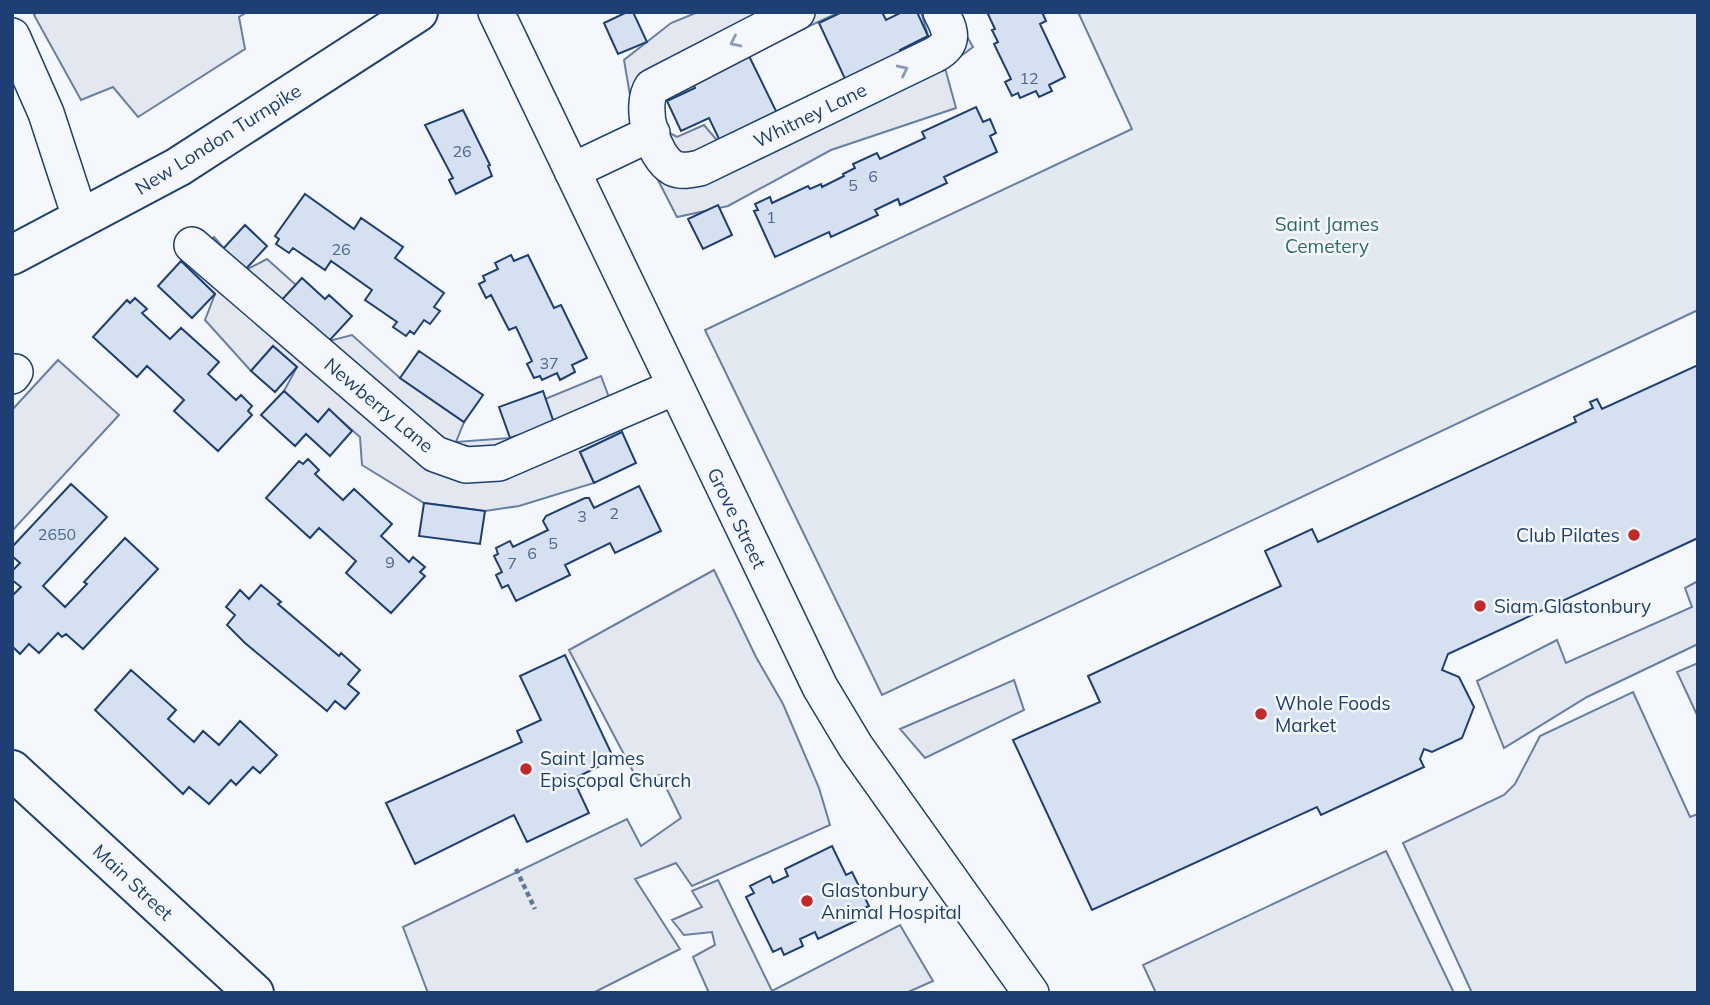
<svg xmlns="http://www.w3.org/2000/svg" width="1710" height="1005" font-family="Mulish,sans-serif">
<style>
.green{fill:#e3e9f0;stroke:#687fa3;stroke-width:2}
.parking{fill:#e3e8f0;stroke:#687fa3;stroke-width:2}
.building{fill:#d5e0f0;stroke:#1d3f73;stroke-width:2}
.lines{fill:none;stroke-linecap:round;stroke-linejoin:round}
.minor-casing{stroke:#1d3f73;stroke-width:38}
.major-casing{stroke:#1d3f73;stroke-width:42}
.path{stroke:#5e769c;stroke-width:4.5;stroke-dasharray:5 3.5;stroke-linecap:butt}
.minor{stroke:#f4f7fb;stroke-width:35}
.major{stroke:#f4f7fb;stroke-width:38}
.oneway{stroke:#889bb7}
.poi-dot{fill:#c62828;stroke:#f4f7fb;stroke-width:2.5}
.labels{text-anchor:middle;stroke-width:5;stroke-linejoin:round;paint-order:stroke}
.number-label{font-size:16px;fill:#4b6792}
.street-label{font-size:19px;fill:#1d3f73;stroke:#f4f7fb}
.park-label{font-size:19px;fill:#2c6c60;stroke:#f4f7fb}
.poi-label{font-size:19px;fill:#1d3f73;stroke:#f4f7fb;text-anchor:start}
</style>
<rect width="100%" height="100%" fill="#f4f7fb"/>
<path class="green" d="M1078 12H1698V310L882 695 705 330 1132 129Z"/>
<path class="parking" d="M37 12H247L239 17 245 49 138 117 113 87 81 100 34 15Z
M698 12H840L632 107 624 60 671 23Z
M921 12H953L973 47 945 68 956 108 831 150 728 206 677 217 641 147 666 131 677 137 704 125 721 145 929 39Z
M214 237 244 271 267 259 296 285 279 303 329 341 352 335 400 378 464 422 456 442 510 438 553 423 545 399 601 376 622 432 580 452 594 483 519 506 485 511 424 503 362 465 360 437 329 410 318 422 284 391 297 367 273 346 251 371 205 320 215 294 181 261Z
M58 360 119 415 12 531V410Z
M714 570 756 657 783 704 819 788 830 825 692 886 676 863 635 879 680 949 593 993H428L403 927 627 819 641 846 681 818 660 775 638 781 569 650Z
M1698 581V644L1587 697 1504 748 1477 681 1557 640 1566 663 1692 607 1685 588Z
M1698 663V717L1677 672Z
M1014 680 1024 710 925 758 900 729Z
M1633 692 1690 817 1698 814V993H1472L1403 843 1504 795 1515 784 1540 736Z
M1386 851 1454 993H1156L1143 965Z
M718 880 772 991 900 925 933 981 906 993H709L693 957 715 945 712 932 684 935 672 920 702 907 692 891Z"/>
<path class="building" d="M627 12H633L647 42 618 54 604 23Z
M842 12H882L886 20 902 12H917L928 36 900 50 902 54 846 81 819 23Z
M987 12H1042L1046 21 1040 24 1065 77 1049 85 1052 91 1039 97 1036 91 1020 98 1018 93 1012 96 1005 82 1011 79 994 44 998 42 992 30 995 29Z
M749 56 777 113 720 141 709 118 681 131 667 101 695 88 693 83Z
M976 107 983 122 990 119 996 133 990 136 997 152 944 177 947 183 900 205 898 199 875 210 878 215 831 237 829 232 775 257 754 211 758 210 755 204 770 197 772 203 808 186 810 189 821 184 822 187 844 176 843 174 855 168 853 164 877 153 880 159 925 138 922 132Z
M463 110 490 165 488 166 492 176 456 194 449 180 453 178 425 125Z
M305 194 354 229 361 218 403 247 395 258 444 293 434 307 440 311 430 324 424 320 414 334 410 331 406 336 393 327 397 322 365 300 372 290 331 261 325 270 293 248 289 253 276 244 279 239 275 236Z
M718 205 732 235 703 249 688 219Z
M245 225 267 246 244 271 222 250Z
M511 255 514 261 528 255 554 308 561 305 587 358 572 365 575 372 560 380 557 373 542 380 540 376 534 378 527 364 532 361 516 327 509 330 491 295 486 298 479 284 485 281 483 276 498 269 495 263Z
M181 261 215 294 192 318 158 286Z
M302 278 325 299 329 295 352 316 329 341 279 303Z
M135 298 147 309 142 313 170 339 181 328 219 362 208 374 236 400 241 395 252 406 248 411 252 415 218 451 174 411 184 400 147 366 137 377 93 337 127 300 130 303Z
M273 346 297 367 275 392 251 371Z
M419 351 483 395 464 422 400 378Z
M1698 365V538L1448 654 1442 670 1459 677 1474 707 1462 738 1432 752 1424 749 1420 759 1424 767 1321 815 1317 807 1092 910 1013 740 1100 702 1088 676 1281 586 1265 551 1312 529 1318 542 1576 422 1574 417 1593 408 1590 402 1597 399 1602 409Z
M284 391 318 422 329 409 352 431 330 456 306 434 295 446 261 415Z
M543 391 554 423 510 438 499 407Z
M622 432 636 463 594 483 580 452Z
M308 459 319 470 315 474 343 500 354 489 392 524 381 536 409 562 413 557 425 567 420 572 425 576 391 613 346 573 356 561 319 528 310 538 266 498 299 461 303 464Z
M71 484 107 517 43 586 65 607 87 584 84 582 125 538 158 569 83 649 66 634 62 637 58 633 39 653 29 644 20 654 12 646V596L21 587 12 580V571L20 563 12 556V547Z
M639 486 661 531 615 553 610 543 565 565 570 575 516 601 508 585 502 588 496 575 502 572 494 556 498 554 496 548 510 541 513 547 548 530 543 521 546 516 585 498H589L594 508Z
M424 503 485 511 480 544 419 536Z
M261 585 281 602 278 604 339 656 341 653 360 670 348 684 359 693 345 709 335 701 327 711 245 643 227 625 235 615 226 607 240 590 249 599Z
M565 655 614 759 573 779 589 813 527 842 514 815 415 864 386 803 522 742 517 731 541 720 520 676Z
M131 670 176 710 168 719 194 742 203 731 219 745 240 721 277 755 260 773 253 767 236 785 231 780 209 804 189 787 183 794 95 710Z
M832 846 846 875 852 872 869 906 862 909 866 916 818 939 815 932 800 939 803 946 784 955 781 948 773 952 746 897 754 893 750 886 770 876 773 883 788 876 785 869Z"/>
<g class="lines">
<g class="minor-casing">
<path id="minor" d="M496 12 820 687 856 747 1031 993
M797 12 652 87C639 106 652 156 673 168 681 172 691 170 700 168L934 55C956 43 951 32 941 12
M12 36 46 113 81 220
M572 171 652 133
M192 245 435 454 466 465 499 463 675 387
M12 376 15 372"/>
</g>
<g class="major-casing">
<path id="major" d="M12 255 178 167 418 12
M12 770 254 993"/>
</g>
<path class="path" d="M516 869 535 909"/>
<use href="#minor" class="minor"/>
<use href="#major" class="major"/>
</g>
<defs><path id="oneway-chevron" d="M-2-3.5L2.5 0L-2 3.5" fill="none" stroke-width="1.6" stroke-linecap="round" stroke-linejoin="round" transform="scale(1.75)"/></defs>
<g class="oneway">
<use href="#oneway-chevron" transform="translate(735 42) rotate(154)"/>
<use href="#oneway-chevron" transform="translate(903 70) rotate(-26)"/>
</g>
<g class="poi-dot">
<circle cx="1634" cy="535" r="7"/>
<circle cx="1480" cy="606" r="7"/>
<circle cx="1261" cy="714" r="7"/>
<circle cx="526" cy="769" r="7"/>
<circle cx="807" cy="901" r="7"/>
</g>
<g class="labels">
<g class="number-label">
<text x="1029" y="84">12</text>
<text x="462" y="157">26</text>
<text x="873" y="182">6</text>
<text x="853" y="191">5</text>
<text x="771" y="223">1</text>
<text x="341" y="255">26</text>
<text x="549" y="369">37</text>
<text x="614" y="519">2</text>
<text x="582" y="522">3</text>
<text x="57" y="540">2650</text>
<text x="553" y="549">5</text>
<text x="532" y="559">6</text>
<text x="390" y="568">9</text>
<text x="512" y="569">7</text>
</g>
<g class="street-label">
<text transform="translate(810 115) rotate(-26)" y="7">Whitney Lane</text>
<text transform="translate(218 139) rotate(-32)" y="7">New London Turnpike</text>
<text transform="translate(379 405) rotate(40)" y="7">Newberry Lane</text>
<text transform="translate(737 518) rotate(64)" y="7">Grove Street</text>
<text transform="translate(133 882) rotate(43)" y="7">Main Street</text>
</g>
<g class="park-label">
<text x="1327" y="231">Saint James<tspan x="1327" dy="22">Cemetery</tspan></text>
</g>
<g class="poi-label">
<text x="1620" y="542" text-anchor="end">Club Pilates</text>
<text x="1494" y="613">Siam Glastonbury</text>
<text x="1275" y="710">Whole Foods<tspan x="1275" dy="22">Market</tspan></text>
<text x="540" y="765">Saint James<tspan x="540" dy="22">Episcopal Church</tspan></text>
<text x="821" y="897">Glastonbury<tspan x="821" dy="22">Animal Hospital</tspan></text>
</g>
</g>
<rect width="1710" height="1005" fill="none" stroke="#1d3f73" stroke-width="28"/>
</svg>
